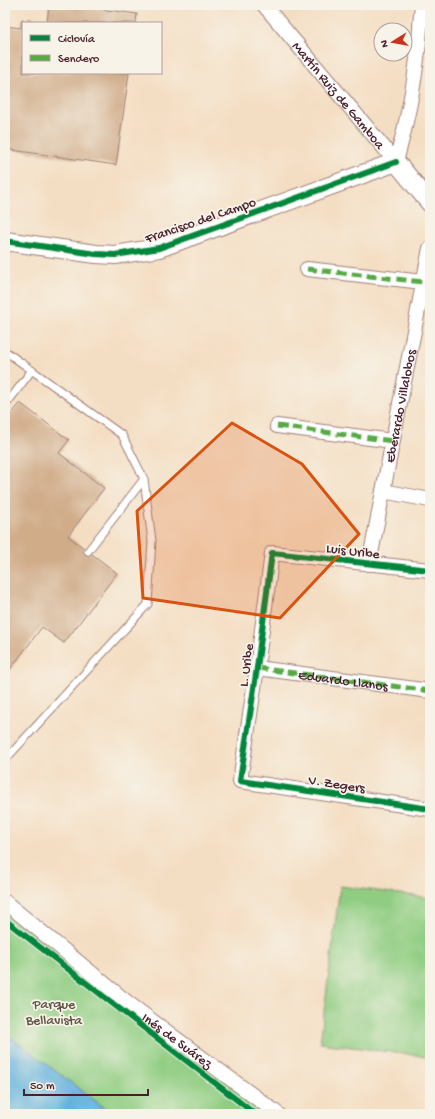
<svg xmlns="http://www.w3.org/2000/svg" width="435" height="1119" font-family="'Gochi Hand',sans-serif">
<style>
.green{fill:#90cd82;stroke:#6d7656}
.water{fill:#61b1db;stroke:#566883}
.building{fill:#d0ac89}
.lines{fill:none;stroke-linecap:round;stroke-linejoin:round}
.service-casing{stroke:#9f7e77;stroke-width:9}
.minor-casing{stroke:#9f7e77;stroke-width:16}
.tertiary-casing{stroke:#9f7e77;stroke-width:20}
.service{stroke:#fff;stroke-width:7}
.minor{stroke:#fff;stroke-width:14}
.tertiary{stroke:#fff;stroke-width:18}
.quiet{stroke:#57aa44;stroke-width:5;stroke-dasharray:10 5;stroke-linecap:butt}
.cycleway-casing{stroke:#f7f3e8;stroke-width:8}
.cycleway{stroke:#00873e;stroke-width:6}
.marked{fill:#d8530f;fill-opacity:0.2;stroke:#d8530f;stroke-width:3;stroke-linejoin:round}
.labels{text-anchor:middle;stroke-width:3.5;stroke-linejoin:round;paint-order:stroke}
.street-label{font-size:14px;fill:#4a1f2b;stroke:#f7f3e8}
.park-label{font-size:14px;fill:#5f5345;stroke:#f7f3e8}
</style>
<rect width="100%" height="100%" fill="#f7f3e8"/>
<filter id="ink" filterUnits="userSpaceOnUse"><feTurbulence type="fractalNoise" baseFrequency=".025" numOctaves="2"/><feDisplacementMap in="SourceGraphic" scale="8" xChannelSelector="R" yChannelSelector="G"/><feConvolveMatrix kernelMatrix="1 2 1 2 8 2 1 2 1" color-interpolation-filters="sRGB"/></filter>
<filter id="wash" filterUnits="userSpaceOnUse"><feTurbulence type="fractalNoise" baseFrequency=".012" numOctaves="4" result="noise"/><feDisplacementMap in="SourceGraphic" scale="16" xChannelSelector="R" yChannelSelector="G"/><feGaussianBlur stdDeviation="0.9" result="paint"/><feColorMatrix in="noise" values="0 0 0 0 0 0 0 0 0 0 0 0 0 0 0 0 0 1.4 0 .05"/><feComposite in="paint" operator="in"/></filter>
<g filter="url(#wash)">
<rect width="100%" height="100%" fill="#f4dec3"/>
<path class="green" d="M340 886 430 898V1057L320 1043Z
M5 908 271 1114H113L5 1033Z"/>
<path class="water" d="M5 1033 113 1114H5Z"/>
<g id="blocks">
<path class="building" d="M49 5H71L137 14 136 23H47Z
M22 19 42 22 23 23V73H129L116 165 5 149V26L21 28Z
M20 403 69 440 59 453 104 488 68 536 117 573 64 643 42 627 5 676V423Z"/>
</g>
</g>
<g filter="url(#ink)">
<use href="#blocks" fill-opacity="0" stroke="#9f7e77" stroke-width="1"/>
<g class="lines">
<g class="service-casing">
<path id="service" d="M5 351 122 435 144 479 152 541 148 604 5 760
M5 406 32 370
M88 551 144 479"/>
</g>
<g class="minor-casing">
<g id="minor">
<path id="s1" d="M264 5 396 162"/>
<path d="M396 162C406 126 414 88 418 51 420 36 420 20 422 5"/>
<path d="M307 269 423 282"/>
<path d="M277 426 393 441"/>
<path d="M383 491 430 500"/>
<path id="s2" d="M369 564 430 248"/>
<path d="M430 570 272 553 257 668 240 781 430 809"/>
<path id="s3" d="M257 668 430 691"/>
<path id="s4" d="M5 902 128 1003 278 1114"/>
</g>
</g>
<g class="tertiary-casing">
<path id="tertiary" d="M5 241 96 254 115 255 159 248 396 162 430 203"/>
</g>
<use href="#service" class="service"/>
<use href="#minor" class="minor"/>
<use href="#tertiary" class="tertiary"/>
<path class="quiet" d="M307 269 423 282
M277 426 393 441
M257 668 430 691"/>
<g class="cycleway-casing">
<path id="cycleway" d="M5 241 96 254 115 255 159 248 396 162
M430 570 272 553 257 668 240 781 430 809
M5 920 255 1114"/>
</g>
<use href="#cycleway" class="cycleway"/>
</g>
</g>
<path class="marked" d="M232 423 302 464 359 534 280 618 143 598 137 511Z"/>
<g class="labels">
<g class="street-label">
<text dy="5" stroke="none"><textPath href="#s1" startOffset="117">Martín Ruiz de Gamboa</textPath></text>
<text transform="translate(200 219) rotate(-19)" y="5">Francisco del Campo</text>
<text dy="5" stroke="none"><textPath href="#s2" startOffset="161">Eberardo Villalobos</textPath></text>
<text transform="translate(353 550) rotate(7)" y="5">Luis Uribe</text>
<text transform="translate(245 665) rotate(-82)" y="5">L. Uribe</text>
<text dy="5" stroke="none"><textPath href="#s3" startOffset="87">Eduardo Llanos</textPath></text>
<text transform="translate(337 783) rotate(9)" y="5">V. Zegers</text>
<text dy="5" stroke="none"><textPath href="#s4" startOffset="221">Inés de Suárez</textPath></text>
</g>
<g class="park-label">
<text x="54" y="1008">Parque<tspan x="54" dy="16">Bellavista</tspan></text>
</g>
</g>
<rect width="435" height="1119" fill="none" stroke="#f7f3e8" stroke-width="20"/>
<rect x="22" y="22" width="140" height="52" fill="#f7f3e8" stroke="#b29e9c"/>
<rect x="30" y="35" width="20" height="6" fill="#00873e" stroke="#b29e9c"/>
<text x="58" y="42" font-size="12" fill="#4a1f2b">Ciclovía</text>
<rect x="30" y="55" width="20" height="6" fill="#57aa44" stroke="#b29e9c"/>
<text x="58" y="62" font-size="12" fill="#4a1f2b">Sendero</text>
<g transform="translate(393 42) rotate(259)"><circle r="19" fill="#f7f3e8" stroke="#b29e9c"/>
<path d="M0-3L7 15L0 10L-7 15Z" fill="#c8321e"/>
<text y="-6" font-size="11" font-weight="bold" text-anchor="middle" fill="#4a1f2b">N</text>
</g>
<path d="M24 1089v6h124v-6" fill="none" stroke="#4a1f2b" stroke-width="2"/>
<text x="30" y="1089" font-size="12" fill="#4a1f2b" stroke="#f7f3e8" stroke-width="3" paint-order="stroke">50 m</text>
</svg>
